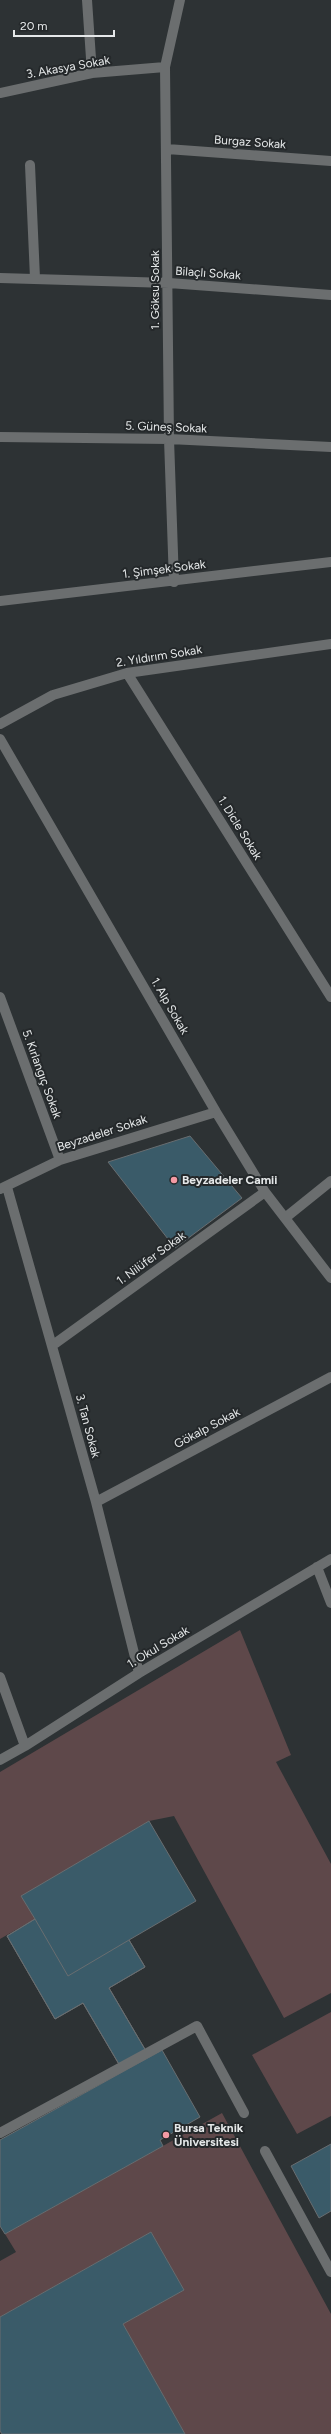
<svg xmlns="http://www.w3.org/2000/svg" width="331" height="2434" font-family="Figtree,sans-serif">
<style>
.green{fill:#5e484a}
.building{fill:#3a5b69;stroke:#686d70}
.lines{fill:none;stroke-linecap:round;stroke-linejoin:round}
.pedestrian{stroke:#6b6e6f;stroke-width:10}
.minor{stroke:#6b6e6f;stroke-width:10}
.poi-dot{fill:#f49aa4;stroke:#24282a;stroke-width:1.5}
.labels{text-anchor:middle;stroke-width:4;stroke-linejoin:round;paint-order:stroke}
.street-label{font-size:12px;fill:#e5e8e9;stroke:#24282a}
.poi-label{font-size:12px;font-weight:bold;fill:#e5e8e9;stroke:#24282a;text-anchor:start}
</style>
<rect width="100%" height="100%" fill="#2d3234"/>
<path class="green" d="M240 1630 291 1755 276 1762 331 1864V1993L284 2018 174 1816 149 1821 22 1896 35 1919 0 1939V1772Z
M331 2012V2116L297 2134 252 2055Z
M222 2113 331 2314V2434H185L123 2324 184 2290 151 2232 0 2317V2261L16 2252 5 2234Z"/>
<path class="building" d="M190 1136 242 1198 175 1248 108 1162Z
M149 1821 196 1901 129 1940 145 1967 109 1988 146 2051 120 2066 83 2003 55 2019 7 1936 35 1919 21 1896Z
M35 1919 68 1976 129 1940 145 1967 109 1988 146 2051 120 2066 83 2003 55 2019 7 1936Z
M162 2050 200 2117 160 2140 163 2146 5 2234 0 2226V2140Z
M331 2144V2211L319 2218 291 2166Z
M151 2232 184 2290 123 2324 185 2434H2L0 2431V2317Z"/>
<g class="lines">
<path class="pedestrian" d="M0 2133 197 2026 244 2113
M265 2151 331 2272"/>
<path class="minor" d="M87 0 92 73
M0 93 92 73 165 67
M167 149 331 161
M30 165 35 278
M0 278 169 283 331 295
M0 437 169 439 331 447
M174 582 169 439 165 67 180 0
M0 601 331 562
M127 673 331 997
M0 724 53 695 127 673 331 644
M0 739 216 1112 265 1192 331 1278
M0 997 60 1160
M7 1187 96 1502 139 1673
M0 1189 60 1160 216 1112
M285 1218 331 1181
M53 1345 265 1192
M96 1502 331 1377
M317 1567 331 1603
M0 1677 25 1746
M0 1760 25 1746 139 1673 331 1559"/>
</g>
<g class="poi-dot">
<circle cx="174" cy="1180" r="4"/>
<circle cx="166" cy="2135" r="4"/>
</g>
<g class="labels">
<g class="street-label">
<text transform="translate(68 67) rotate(-10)" y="4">3. Akasya Sokak</text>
<text transform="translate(250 142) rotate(4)" y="4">Burgaz Sokak</text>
<text transform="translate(208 273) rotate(4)" y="4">Bilaçlı Sokak</text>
<text transform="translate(155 290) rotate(-90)" y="4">1. Göksu Sokak</text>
<text transform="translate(166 427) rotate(2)" y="4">5. Güneş Sokak</text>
<text transform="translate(164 569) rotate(-7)" y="4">1. Şimşek Sokak</text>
<text transform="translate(159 656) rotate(-9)" y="4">2. Yıldırım Sokak</text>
<text transform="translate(240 828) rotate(58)" y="4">1. Dicle Sokak</text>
<text transform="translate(170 1006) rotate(60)" y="4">1. Alp Sokak</text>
<text transform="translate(42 1074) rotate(70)" y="4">5. Kırlangıç Sokak</text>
<text transform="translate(102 1133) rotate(-18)" y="4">Beyzadeler Sokak</text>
<text transform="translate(151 1258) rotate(-36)" y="4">1. Nilüfer Sokak</text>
<text transform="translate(88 1426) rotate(75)" y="4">3. Tan Sokak</text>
<text transform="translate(207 1428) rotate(-28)" y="4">Gökalp Sokak</text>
<text transform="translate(158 1647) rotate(-31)" y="4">1. Okul Sokak</text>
</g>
<g class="poi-label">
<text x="182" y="1184">Beyzadeler Camii</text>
<text x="174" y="2132">Bursa Teknik<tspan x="174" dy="14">Üniversitesi</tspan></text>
</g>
</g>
<path d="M14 30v6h100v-6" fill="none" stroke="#e5e8e9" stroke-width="2"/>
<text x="20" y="30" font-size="12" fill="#e5e8e9" stroke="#24282a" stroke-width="3" paint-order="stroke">20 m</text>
</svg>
